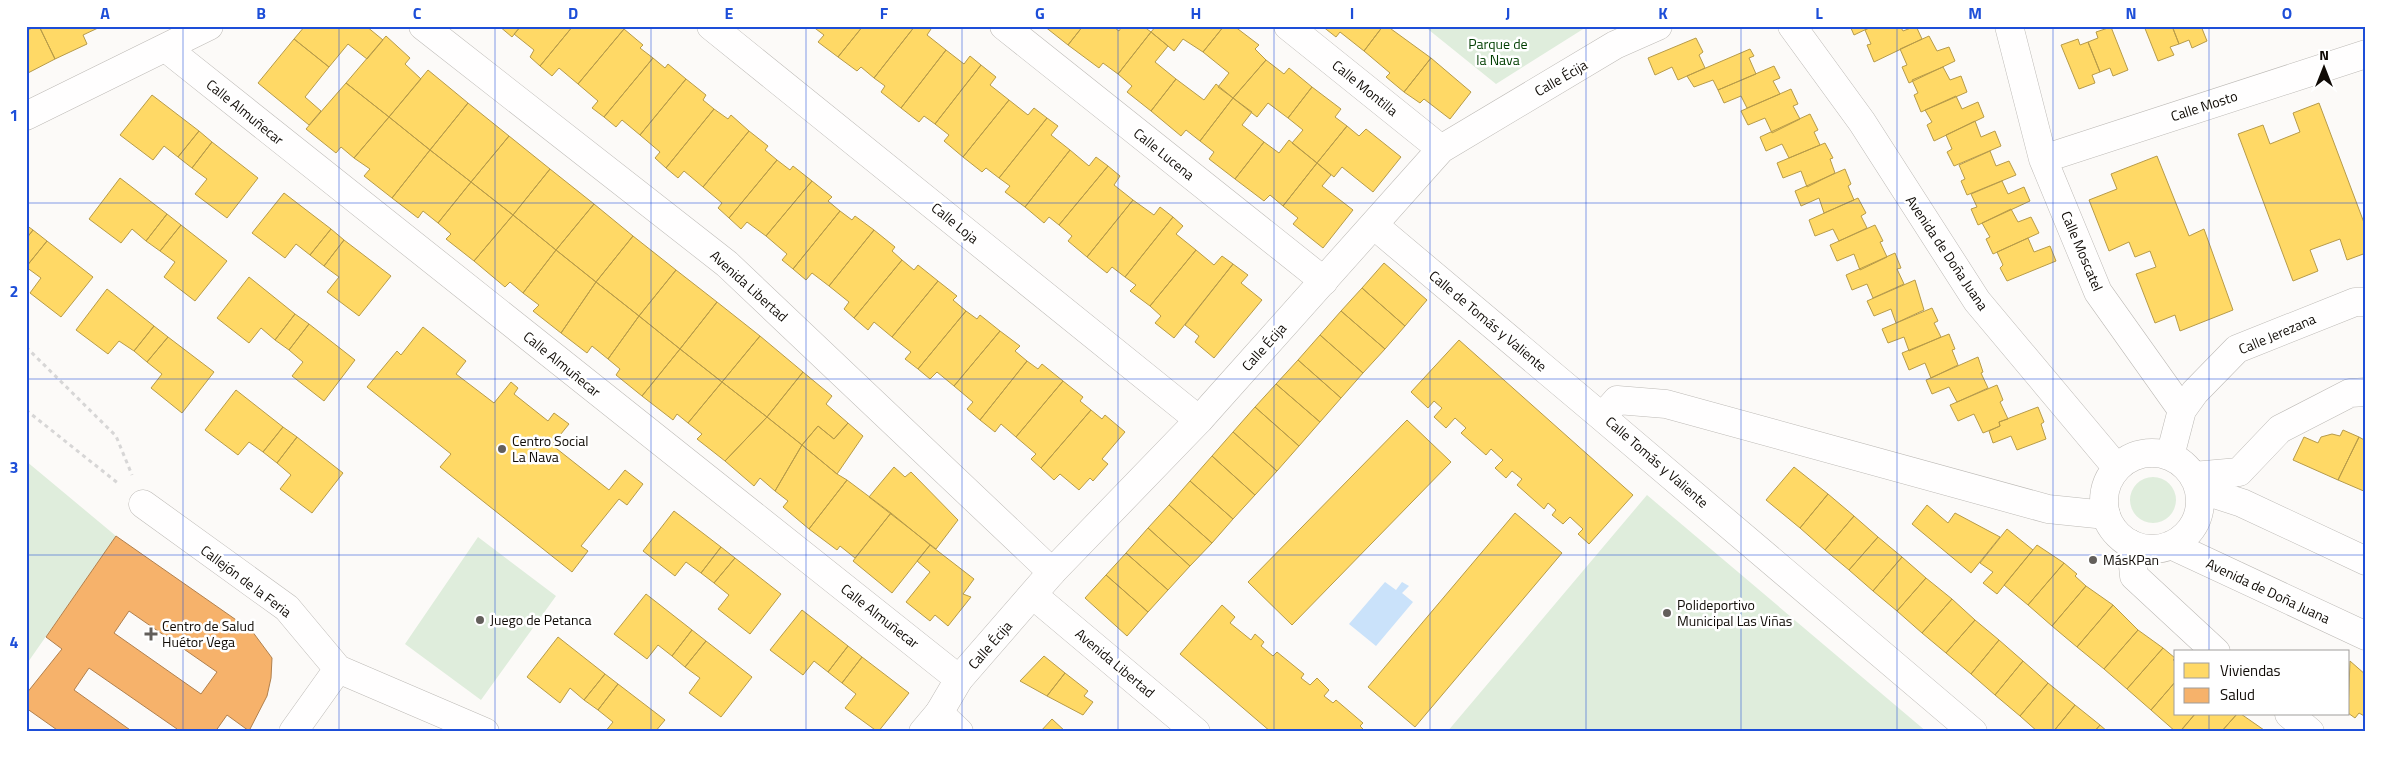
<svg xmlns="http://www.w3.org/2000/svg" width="2392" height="758" font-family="'Titillium Web',sans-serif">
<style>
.green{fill:#dfeddc}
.water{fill:#cae2fa}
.homes{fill:#ffd966;stroke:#b79b49}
.health{fill:#f6b26b;stroke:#b1804d;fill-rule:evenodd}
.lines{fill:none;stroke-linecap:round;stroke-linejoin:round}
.street-casing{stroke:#bdbab6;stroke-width:29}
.secondary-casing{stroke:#bdbab6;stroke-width:29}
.path{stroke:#d7d6d6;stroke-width:3;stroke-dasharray:4 4;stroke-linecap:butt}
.street{stroke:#fffefe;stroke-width:28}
.secondary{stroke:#fffefe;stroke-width:28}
.grid{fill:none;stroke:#1d4ed8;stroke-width:1;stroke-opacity:0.55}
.poi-dot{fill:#635f5b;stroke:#fff;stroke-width:2}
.labels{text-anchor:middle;stroke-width:5;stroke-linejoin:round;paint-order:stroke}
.park-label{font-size:14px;fill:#003e01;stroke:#fff}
.street-label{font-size:14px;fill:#100b06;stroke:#fff}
.poi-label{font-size:14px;fill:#100b06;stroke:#fff;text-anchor:start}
.neatline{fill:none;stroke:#1d4ed8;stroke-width:2}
.grid-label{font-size:16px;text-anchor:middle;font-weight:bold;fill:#1d4ed8}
</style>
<rect width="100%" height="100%" fill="#fcfaf8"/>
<path class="green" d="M1424 26H1588L1496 84Z
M26 461 116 536 26 665Z
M2130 500a23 23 0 1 1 46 0a23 23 0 1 1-46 0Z
M1647 495 1927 732H1447Z
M478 537 556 596 481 700 405 644Z"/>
<path class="water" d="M1385 582 1396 590 1402 582 1409 586 1402 593 1413 602 1376 646 1349 624Z"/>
<path class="homes" d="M36 26H39L55 59 26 74V31Z
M39 26H98V28L83 35 87 44 55 59Z
M305 26H366L383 40 367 59 348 44 329 67 294 39Z
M499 26H521L512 37Z
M521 26H573L540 66 530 57 534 50 514 34Z
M573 26H621L624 29 578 84 559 68 552 76 540 66Z
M812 26H863L838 57 818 42 824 35Z
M863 26H915L874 78 861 67 857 71 838 57Z
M915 26H933L927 35 946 50 901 108 881 92 885 86 874 78Z
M1044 26H1083L1068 45Z
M1083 26H1112L1119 31 1122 26H1143L1151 32 1118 74 1103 63 1099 68 1068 45Z
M1156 26H1224L1203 52 1183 39 1174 51 1151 32Z
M1224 26H1234L1259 45 1255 49 1266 60 1233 98 1218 87 1229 73 1203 52Z
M1322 26H1383L1364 51 1340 32 1336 37Z
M1383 26H1387L1431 58 1404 92 1386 77 1390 73 1364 51Z
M1850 26H1873L1854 35Z
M1873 26H1900L1903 31 1916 26 1922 39 1874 62 1867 45 1871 44 1865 30Z
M2144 26H2172L2179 44 2170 47 2174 55 2158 61Z
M2172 26H2201L2207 41 2192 48 2189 40 2179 44Z
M2111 27 2128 70 2113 76 2110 68 2100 72 2088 42 2098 38 2096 32Z
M624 29 643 45 640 48 653 58 604 117 592 108 598 101 578 84Z
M1151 32 1168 46 1155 62 1176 79 1151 111 1127 92 1132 86 1118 74Z
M386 36 410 58 405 64 421 79 389 117 346 83Z
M1929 36 1937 51 1949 47 1955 61 1909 83 1902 67 1907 65 1900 49Z
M1696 38 1703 52 1699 55 1705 68 1678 80 1672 67 1655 75 1648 58Z
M294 39 329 67 305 97 321 111 309 125 258 83Z
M2078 39 2080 45 2088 42 2100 72 2092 75 2095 83 2079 89 2061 45Z
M1750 49 1754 56 1749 58 1756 74 1718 90 1713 80 1694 87 1687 76Z
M946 50 964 64 970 56 981 65 935 124 924 116 919 122 901 108Z
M653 58 665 68 668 64 686 79 640 135 622 120 616 127 604 117Z
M1431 58 1471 92 1450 119 1424 99 1420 103 1404 92Z
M1266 60 1284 74 1289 68 1312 87 1288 118 1268 103 1257 117 1233 98Z
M981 65 996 77 990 85 1009 100 963 157 944 141 949 135 935 124Z
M1774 66 1780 78 1773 81 1780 94 1747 108 1741 96 1724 103 1718 90Z
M1943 67 1950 80 1961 76 1967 92 1921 112 1914 95 1918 93 1912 80Z
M428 70 468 103 430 150 389 117Z
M686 79 706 95 703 100 714 109 666 168 655 158 660 152 640 135Z
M1176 79 1204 100 1216 84 1233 98 1200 141 1186 130 1181 136 1151 111Z
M346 83 389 117 354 158 341 147 336 153 306 129Z
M1312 87 1341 109 1335 117 1347 126 1317 163 1292 143 1303 130 1288 118Z
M1791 89 1798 104 1793 106 1800 119 1772 133 1765 118 1748 125 1741 111Z
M152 95 199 131 178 157 164 146 153 160 120 135Z
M1956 96 1962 109 1978 102 1984 117 1934 141 1927 125 1932 122 1925 110Z
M1233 98 1252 112 1242 125 1264 142 1235 179 1209 159 1214 152 1200 141Z
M1009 100 1028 115 1034 108 1047 118 999 178 986 168 982 172 963 157Z
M468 103 509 136 471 182 430 150Z
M2319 103 2366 228V253L2347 260 2340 239 2310 250 2318 271 2293 281 2238 134 2263 125 2270 144 2300 132 2293 113Z
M714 109 728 119 731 115 749 131 703 187 684 171 678 178 666 168Z
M1810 114 1818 130 1814 132 1820 145 1789 158 1782 144 1766 151 1760 137Z
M389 117 430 150 392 198 364 176 370 169 354 158Z
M1047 118 1058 126 1051 135 1070 150 1025 207 1005 192 1010 186 999 178Z
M1975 121 1981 137 1995 131 2001 146 1954 166 1947 152 1952 149 1946 135Z
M1347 126 1359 136 1366 129 1401 157 1373 192 1342 167 1334 177 1317 163Z
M199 131 212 142 192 168 178 157Z
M749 131 768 146 765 150 777 160 729 218 718 208 722 203 703 187Z
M509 136 550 169 513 215 471 182Z
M1289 140 1317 163 1283 206 1270 195 1264 201 1235 179 1264 142 1279 153Z
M212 142 258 178 227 218 195 194 207 179 192 168Z
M1825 143 1833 158 1830 159 1835 173 1807 187 1801 171 1783 178 1777 163Z
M430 150 471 182 438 223 423 211 418 218 392 198Z
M1070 150 1089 166 1096 157 1108 166 1059 225 1049 217 1044 223 1025 207Z
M1990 151 1996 166 2009 161 2016 175 1967 195 1961 181 1965 179 1959 165Z
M2157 156 2189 236 2204 229 2233 310 2180 331 2175 315 2155 323 2136 274 2156 267 2150 251 2135 257 2129 242 2109 251 2089 200 2117 189 2111 174Z
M777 160 790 170 793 166 812 181 766 236 747 222 741 229 729 218Z
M1317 163 1331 175 1322 186 1353 210 1323 248 1293 224 1298 218 1283 206Z
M1108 166 1120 176 1114 185 1133 200 1087 257 1068 241 1072 236 1059 225Z
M550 169 594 204 556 250 513 215Z
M1845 169 1851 184 1848 186 1854 200 1824 213 1819 198 1801 206 1795 191Z
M120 178 167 214 146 241 132 229 121 243 89 219Z
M812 181 832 197 828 201 840 211 793 269 782 260 787 254 766 236Z
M2002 181 2008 194 2024 187 2030 201 1978 225 1971 209 1977 207 1971 194Z
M471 182 513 215 474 261 446 239 451 234 438 223Z
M284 193 331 229 310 255 296 244 285 258 252 233Z
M1858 198 1866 213 1861 216 1867 228 1839 241 1833 229 1815 236 1809 220Z
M1133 200 1154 215 1160 207 1173 217 1125 277 1112 267 1107 273 1087 257Z
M594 204 633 236 596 282 556 250Z
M2011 209 2018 222 2031 217 2039 233 1993 254 1986 239 1990 237 1982 223Z
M840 211 852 220 855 216 874 230 829 286 812 273 806 280 793 269Z
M167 214 181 225 160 251 146 241Z
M513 215 556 250 523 293 510 282 505 287 474 261Z
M1173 217 1183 226 1176 234 1196 250 1150 306 1130 291 1136 285 1125 277Z
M26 225 33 230 26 239Z
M181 225 227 261 195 301 164 277 175 262 160 251Z
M1875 225 1883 241 1880 242 1887 257 1860 270 1854 254 1837 261 1830 245Z
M331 229 344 240 324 266 310 255Z
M33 230 47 241 26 267V239Z
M874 230 895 247 892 251 902 260 854 318 844 309 849 302 829 286Z
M633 236 676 270 639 316 596 282Z
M2028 238 2034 252 2050 246 2056 261 2007 281 2000 268 2003 265 1997 252Z
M344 240 391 276 359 316 327 292 339 277 324 266Z
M47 241 93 277 61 317 30 293 41 278 26 267Z
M556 250 596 282 561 333 533 311 539 305 523 293Z
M1196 250 1214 265 1222 256 1233 264 1174 338 1155 323 1161 316 1150 306Z
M1895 253 1901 268 1897 269 1904 284 1873 298 1867 284 1852 290 1846 275Z
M902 260 914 270 918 265 938 281 892 337 874 322 868 330 854 318Z
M1384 263 1427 300 1405 326 1362 288Z
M1233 264 1248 275 1241 283 1262 300 1214 358 1195 342 1199 336 1185 325Z
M676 270 717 302 680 349 639 316Z
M249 277 295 314 275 340 261 328 249 343 217 318Z
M1915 280 1924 310 1896 323 1891 309 1874 316 1867 301Z
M938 281 957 296 953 300 966 311 918 369 905 359 911 352 892 337Z
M596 282 639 316 608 359 592 346 587 353 561 333Z
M1362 288 1405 326 1385 349 1341 311Z
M107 289 154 326 134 351 119 341 108 354 76 330Z
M717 302 760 336 722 382 680 349Z
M1932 308 1938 321 1934 323 1941 337 1909 351 1904 337 1888 343 1882 329Z
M966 311 977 319 980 315 1000 331 954 386 937 372 930 379 918 369Z
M1341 311 1385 349 1363 373 1320 335Z
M295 314 309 324 289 350 275 340Z
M639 316 680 349 642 396 616 375 620 369 608 359Z
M309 324 355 360 324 401 292 376 303 362 289 350Z
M154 326 168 337 147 362 134 351Z
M423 327 466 361 456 374 494 403 511 382 518 388 514 394 548 421 554 413 569 424 552 445 609 490 625 470 643 484 627 505 619 499 581 546 588 551 572 572 440 467 451 454 367 387 397 351 401 355Z
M1000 331 1020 346 1015 351 1027 361 980 420 967 409 973 402 954 386Z
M1949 334 1955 349 1952 350 1958 365 1931 378 1925 363 1909 370 1902 353Z
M1320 335 1363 373 1341 398 1298 360Z
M760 336 803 372 767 417 722 382Z
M168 337 214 372 182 413 151 388 162 374 147 362Z
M1459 340 1633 495 1589 544 1578 534 1583 529 1570 517 1563 524 1552 515 1556 510 1548 503 1544 509 1517 485 1522 479 1512 471 1506 478 1495 468 1503 460 1491 449 1486 455 1461 433 1466 428 1455 418 1446 428 1434 417 1442 408 1434 401 1428 408 1411 392Z
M680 349 722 382 688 423 677 414 673 420 642 396Z
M1978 357 1983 372 1981 373 1988 388 1957 402 1949 387 1932 394 1926 380Z
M1298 360 1341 398 1320 422 1276 384Z
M1027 361 1038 369 1042 364 1063 381 1016 437 1001 424 995 432 980 420Z
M803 372 832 396 826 404 848 423 834 439 818 426 802 445 767 417Z
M1063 381 1083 397 1080 401 1091 410 1041 468 1031 459 1036 454 1016 437Z
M722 382 767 417 725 461 697 439 702 434 688 423Z
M1276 384 1320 422 1299 446 1255 407Z
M1997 385 2003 400 2000 402 2008 419 1999 422 2000 426 1983 433 1974 414 1958 421 1950 405Z
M236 390 283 427 263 452 249 442 238 455 205 430Z
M1255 407 1299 446 1277 471 1233 432Z
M2038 407 2044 422 2041 424 2046 439 2017 450 2011 436 1993 443 1989 431 2000 426 1999 422Z
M1091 410 1102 419 1105 415 1125 432 1102 459 1108 464 1093 481 1090 478 1079 490 1060 474 1054 480 1041 468Z
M767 417 802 445 775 491 760 478 754 486 725 461Z
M1407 420 1451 462 1292 625 1248 582Z
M848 423 863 436 837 474 802 445 818 426 834 439Z
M283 427 297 437 277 463 263 452Z
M2343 430 2359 437 2338 480 2293 460 2304 437 2318 443 2321 437 2332 434 2340 436Z
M1233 432 1277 471 1255 495 1212 456Z
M297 437 343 473 312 513 280 489 291 475 277 463Z
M2359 437 2366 441V492L2338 480Z
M802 445 837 474 847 480 809 529 783 507 788 501 775 491Z
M1212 456 1255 495 1233 519 1190 481Z
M894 467 905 477 911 472 958 520 936 549 869 497Z
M1794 467 1828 494 1800 528 1766 500Z
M847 480 891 513 855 558 840 546 837 550 809 529Z
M1190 481 1233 519 1212 543 1169 505Z
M1828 494 1854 516 1825 550 1800 528Z
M1169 505 1212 543 1190 566 1148 528Z
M1927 505 1948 523 1955 513 2000 537 1971 573 1912 524Z
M674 511 721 547 701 573 686 562 675 576 643 551Z
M891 513 930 545 892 593 853 561Z
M1515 513 1562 553 1415 727 1368 687Z
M1854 516 1878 537 1849 570 1825 550Z
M1148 528 1190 566 1168 590 1126 553Z
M2007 529 2033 550 1997 594 1983 583 1993 572 1980 563Z
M1878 537 1902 557 1873 591 1849 570Z
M930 545 974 579 963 594 971 597 948 626 935 615 930 621 906 602 930 572 917 561Z
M2037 545 2064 563 2028 605 2004 585Z
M721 547 735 558 714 583 701 573Z
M1126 553 1168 590 1148 612 1106 575Z
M1902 557 1926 578 1897 611 1873 591Z
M735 558 781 594 750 634 718 609 729 595 714 583Z
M2064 563 2077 574 2075 576 2086 586 2052 626 2028 605Z
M1106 575 1148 612 1127 636 1085 598Z
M1926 578 1952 599 1922 633 1897 611Z
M2086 586 2113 605 2077 647 2052 626Z
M646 594 692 630 672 656 658 645 647 659 614 634Z
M1952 599 1975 620 1946 653 1922 633Z
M1222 605 1235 617 1230 623 1251 640 1255 634 1264 642 1261 646 1273 656 1277 652 1304 674 1301 678 1310 685 1317 678 1329 690 1324 696 1333 703 1336 700 1363 723 1360 726 1366 732H1271L1180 654Z
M2113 605 2138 630 2104 669 2077 647Z
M802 610 848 646 828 672 814 661 803 675 770 650Z
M1975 620 1999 640 1971 674 1946 653Z
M692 630 706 641 685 667 672 656Z
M2138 630 2163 648 2127 689 2104 669Z
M558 637 605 674 584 700 570 688 560 703 527 677Z
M1999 640 2023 661 1995 695 1971 674Z
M706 641 752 677 721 717 689 693 700 678 685 667Z
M848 646 862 657 842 683 828 672Z
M2163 648 2175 658 2173 660 2176 662V681L2151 710 2127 689Z
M1044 656 1065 673 1047 696 1020 681Z
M862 657 909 693 878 732 845 708 856 694 842 683Z
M2023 661 2048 683 2020 716 1995 695Z
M2350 661 2366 675V717L2359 713 2355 718 2348 713Z
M1065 673 1088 691 1084 696 1093 702 1083 715 1047 696Z
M605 674 618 684 598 710 584 700Z
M2176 681V714H2195L2180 732H2176L2151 710Z
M2048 683 2075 705 2053 732H2038L2020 716Z
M618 684 665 720 655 732H605L613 722 598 710Z
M2075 705 2100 725 2094 732H2053Z
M2195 714H2237L2221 732H2185L2182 729Z
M2237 714H2241L2264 730 2262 732H2221Z
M1052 719 1066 732H1040Z
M2100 725 2108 732H2094Z"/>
<path class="health" d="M116 536 252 631 272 658 271 678 267 696 249 731 227 715 215 732H175L177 729 89 668 74 690 133 732H60L26 708V694L62 649 46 637ZM129 611 217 672 201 694 114 633Z"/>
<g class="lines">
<g class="street-casing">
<path id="street" d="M423 26 727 264 1052 572
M711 26 1199 420
M1004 26 1324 281
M2009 26 2043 159 2098 292 2182 410
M166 48 959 679
M2043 159 2366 54
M1375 226 1602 417
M143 504 287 608 338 669 485 732
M2131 544 2134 576 2216 652
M939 713 959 732
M2289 714 2310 732
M293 732 338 669
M1973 732 1602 417 1617 400 1666 404 2048 509 2106 515"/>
</g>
<g class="secondary-casing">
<path id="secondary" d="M1288 26 1441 149
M1792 26 1862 122 1977 301 2117 468
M26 116 209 26
M2104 501a48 48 0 1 1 96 0a48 48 0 1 1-96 0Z
M2170 456 2182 410 2195 392 2237 349 2355 302H2366
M2193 476 2239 472 2280 429 2350 393 2366 392
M2199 489 2242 503 2366 561
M2171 545 2366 636
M1033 595 1196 732
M923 732 939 713 959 679 1052 572 1199 420 1441 149 1615 45 1658 26"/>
</g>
<path class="path" d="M26 347 116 436 132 475
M26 410 119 484"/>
<use href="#street" class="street"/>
<use href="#secondary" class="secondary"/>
</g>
<path class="grid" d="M183 26V732M339 26V732M495 26V732M651 26V732M806 26V732M962 26V732M1118 26V732M1274 26V732M1430 26V732M1586 26V732M1741 26V732M1897 26V732M2053 26V732M2209 26V652M26 203H2366M26 379H2366M26 555H2366M2209 714V732"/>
<g class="poi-dot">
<circle cx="502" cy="449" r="5"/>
<circle cx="2093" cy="560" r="5"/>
<circle cx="1667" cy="613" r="5"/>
<circle cx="480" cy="620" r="5"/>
<path d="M148.5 626.5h5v5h5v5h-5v5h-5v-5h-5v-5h5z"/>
</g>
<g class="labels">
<g class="park-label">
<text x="1498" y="49">Parque de<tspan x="1498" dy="16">la Nava</tspan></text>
</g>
<g class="street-label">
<text transform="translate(1561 78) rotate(-30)" y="5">Calle Écija</text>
<text transform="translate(1365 88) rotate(39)" y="5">Calle Montilla</text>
<text transform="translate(2204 106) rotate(-18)" y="5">Calle Mosto</text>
<text transform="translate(245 112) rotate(39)" y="5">Calle Almuñecar</text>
<text transform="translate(1164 154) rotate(39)" y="5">Calle Lucena</text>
<text transform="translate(955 223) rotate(39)" y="5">Calle Loja</text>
<text transform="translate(2082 251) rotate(67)" y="5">Calle Moscatel</text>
<text transform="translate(1947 253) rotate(56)" y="5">Avenida de Doña Juana</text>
<text transform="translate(749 286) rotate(42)" y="5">Avenida Libertad</text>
<text transform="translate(1488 321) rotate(40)" y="5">Calle de Tomás y Valiente</text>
<text transform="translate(2277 334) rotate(-23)" y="5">Calle Jerezana</text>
<text transform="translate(1264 347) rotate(-48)" y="5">Calle Écija</text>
<text transform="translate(562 364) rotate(39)" y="5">Calle Almuñecar</text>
<text transform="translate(1657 462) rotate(41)" y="5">Calle Tomás y Valiente</text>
<text transform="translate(246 581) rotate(37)" y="5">Callejón de la Feria</text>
<text transform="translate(2268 591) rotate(25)" y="5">Avenida de Doña Juana</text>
<text transform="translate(880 616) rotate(38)" y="5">Calle Almuñecar</text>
<text transform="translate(990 645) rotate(-49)" y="5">Calle Écija</text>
<text transform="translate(1115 663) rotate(40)" y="5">Avenida Libertad</text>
</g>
<g class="poi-label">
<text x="512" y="446">Centro Social<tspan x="512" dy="16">La Nava</tspan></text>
<text x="2103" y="565">MásKPan</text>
<text x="1677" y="610">Polideportivo<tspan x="1677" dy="16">Municipal Las Viñas</tspan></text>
<text x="490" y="625">Juego de Petanca</text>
<text x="162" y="631">Centro de Salud<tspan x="162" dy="16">Huétor Vega</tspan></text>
</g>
</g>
<rect width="2392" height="758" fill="none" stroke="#ffffff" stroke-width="55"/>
<rect x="2174" y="650" width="175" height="65" fill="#ffffff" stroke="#9f9d9b"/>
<rect x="2184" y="663" width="25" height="15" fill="#ffd966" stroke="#9f9d9b"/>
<text x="2220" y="676" font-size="15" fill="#100b06">Viviendas</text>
<rect x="2184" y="688" width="25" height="15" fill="#f6b26b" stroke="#9f9d9b"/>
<text x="2220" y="700" font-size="15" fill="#100b06">Salud</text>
<g transform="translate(2324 68)" stroke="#ffffff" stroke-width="4" paint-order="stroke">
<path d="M0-4L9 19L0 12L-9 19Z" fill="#100b06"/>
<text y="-8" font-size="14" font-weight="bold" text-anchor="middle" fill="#100b06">N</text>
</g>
<rect x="28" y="28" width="2336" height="702" class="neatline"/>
<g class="grid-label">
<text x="105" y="19">A</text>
<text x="261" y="19">B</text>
<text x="417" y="19">C</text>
<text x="573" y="19">D</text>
<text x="729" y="19">E</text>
<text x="884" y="19">F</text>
<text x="1040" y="19">G</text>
<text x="1196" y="19">H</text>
<text x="1352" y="19">I</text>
<text x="1508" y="19">J</text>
<text x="1663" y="19">K</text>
<text x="1819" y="19">L</text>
<text x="1975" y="19">M</text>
<text x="2131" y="19">N</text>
<text x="2287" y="19">O</text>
<text x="14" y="121">1</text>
<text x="14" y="297">2</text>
<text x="14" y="473">3</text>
<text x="14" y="648">4</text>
</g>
</svg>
